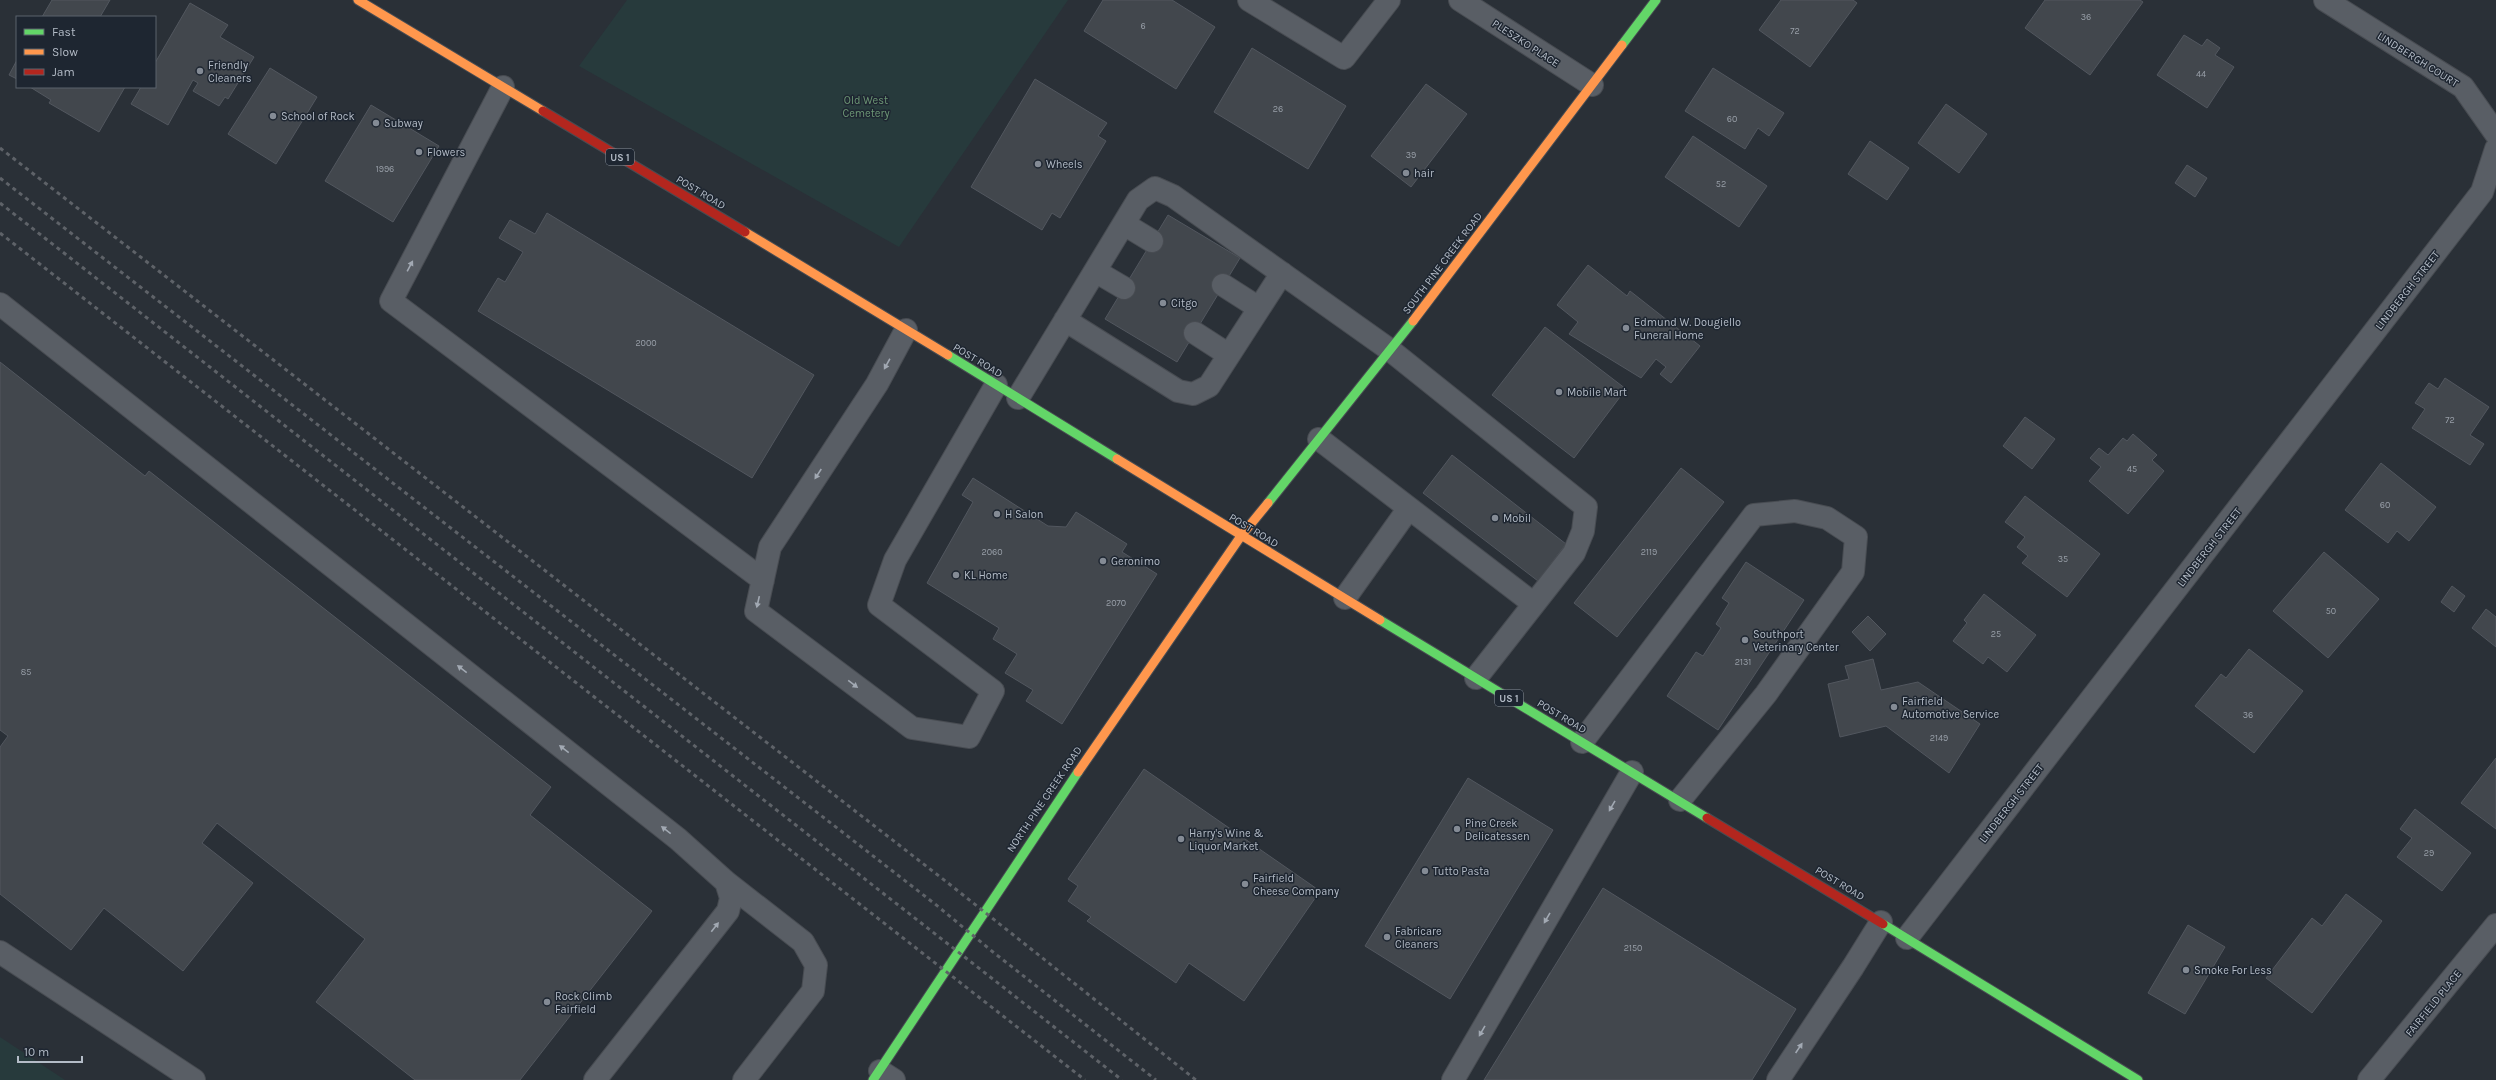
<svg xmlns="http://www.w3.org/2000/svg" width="2496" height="1080" font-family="Karla,sans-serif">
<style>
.green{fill:#273a3c}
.building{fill:#42474d;stroke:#52575f}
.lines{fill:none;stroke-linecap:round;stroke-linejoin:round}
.lane-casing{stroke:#484c52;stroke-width:24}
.street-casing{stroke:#484c52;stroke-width:24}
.fast-casing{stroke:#484c52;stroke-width:11}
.slow-casing{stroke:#484c52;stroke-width:11}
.jam-casing{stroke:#484c52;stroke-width:11}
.lane{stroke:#595e65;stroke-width:22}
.street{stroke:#595e65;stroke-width:22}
.fast{stroke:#63d668;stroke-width:9}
.slow{stroke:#ff974d;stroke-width:9}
.jam{stroke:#b3261e;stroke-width:9}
.rail{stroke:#5e6268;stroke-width:3;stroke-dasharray:4 4;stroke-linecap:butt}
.oneway{fill:#a2a9b3}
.poi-dot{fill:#848b95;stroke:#1e2631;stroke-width:1.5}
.labels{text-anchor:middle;stroke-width:3;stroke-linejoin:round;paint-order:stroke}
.number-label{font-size:9px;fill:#989fa8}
.shield{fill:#1e2631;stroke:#878f9a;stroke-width:1}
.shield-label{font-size:10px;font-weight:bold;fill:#b4bcc7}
.street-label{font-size:11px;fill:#b4bcc7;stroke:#1e2631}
.poi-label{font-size:11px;fill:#b4bcc7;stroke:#1e2631;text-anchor:start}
.park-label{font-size:11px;fill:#6d9775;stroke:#1e2631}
</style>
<rect width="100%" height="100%" fill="#2a3037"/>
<path class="green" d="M627 0H1068L899 247 579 66Z
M0 1037 65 1080H0Z"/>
<path class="building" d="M52 0H110L100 17H42Z
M1103 0H1172L1215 27 1176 89 1084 31Z
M1781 0H1853L1857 3 1810 67 1759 30Z
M2045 0H2140L2143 2 2090 75 2025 28Z
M190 3 228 25 220 37 254 57 228 99 225 97 219 106 193 91 198 83 193 80 168 125 131 104 141 87H155V63Z
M2184 35 2202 46 2207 39 2220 48 2215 55 2234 67 2207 108 2157 75Z
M1252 48 1346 106 1308 169 1214 112Z
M17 60V79L9 75Z
M270 68 317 97 276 164 228 134Z
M1713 68 1784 113 1769 136 1758 128 1745 149 1685 111Z
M1035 79 1107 123 1098 136 1106 141 1060 218 1052 213 1042 230 971 187Z
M1426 84 1467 114 1411 187 1371 156Z
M30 87H125L99 132 49 103 51 100Z
M1946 104 1987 134 1959 173 1918 143Z
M371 105 439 146 393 222 325 181Z
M1693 136 1767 186 1739 227 1665 177Z
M1870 141 1909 168 1887 200 1848 174Z
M2187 165 2207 178 2195 197 2175 183Z
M547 213 814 375 752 478 478 311 498 278 505 282 523 252 499 238 510 220 535 234Z
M1168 215 1240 258 1177 362 1105 319Z
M1588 265 1627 296 1630 291 1700 346 1671 383 1660 374 1666 367 1656 359 1641 378 1569 334 1578 322 1557 305Z
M1545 327 1626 389 1574 458 1492 395Z
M0 362 145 476 149 471 551 787 530 815 652 911 520 1080H415L316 1002 365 939 217 823 202 843 253 883 183 971 104 908 71 950 0 894V747L8 736 0 730Z
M2445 378 2489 407 2470 435 2484 444 2470 465 2412 428 2425 409 2415 403 2429 383 2438 389Z
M2025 417 2055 439 2032 469 2003 446Z
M2133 434 2157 455 2152 460 2164 471 2128 514 2089 481 2101 467 2090 458 2099 448 2108 455 2123 438 2127 441Z
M1452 455 1566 544 1538 581 1423 493Z
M2381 463 2436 507 2409 541 2397 531 2388 543 2345 510Z
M1681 468 1724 502 1617 637 1574 603Z
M973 478 1048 526 1066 527 1076 512 1127 544 1122 552 1157 574 1062 724 1026 701 1033 690 1005 673 1017 654 993 639 999 628 927 583 973 502 962 495Z
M2025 496 2100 554 2067 597 2022 563 2028 556 2017 547 2025 537 2005 522Z
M2324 552 2379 599 2328 658 2273 611Z
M1746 562 1804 600 1718 730 1667 696 1696 652 1703 656 1721 628 1716 624 1729 603 1722 598Z
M2452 586 2465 596 2454 612 2441 602Z
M1984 594 2036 635 2007 672 1988 657 1983 664 1953 641 1967 623 1964 620Z
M2486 609 2496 617V647L2472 628Z
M1868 616 1886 634 1870 651 1852 632Z
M2249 649 2303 691 2254 753 2195 706 2221 674 2226 678Z
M1873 659 1881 690 1918 682 1980 724 1949 773 1886 726 1840 737 1828 684 1849 679 1845 666Z
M2496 758V829L2461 803Z
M1144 769 1320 891 1244 1001 1189 963 1176 983 1087 921 1091 917 1068 901 1078 886 1068 879Z
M1468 778 1553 830 1450 999 1365 946Z
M2415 809 2471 853 2442 891 2397 857 2412 838 2400 829Z
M1603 888 1796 1009 1752 1080H1484Z
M2346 894 2382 921 2312 1013 2266 978 2312 918 2322 926Z
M2188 925 2225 947 2185 1014 2148 993Z"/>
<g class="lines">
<g class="lane-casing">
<path id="lane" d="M1249 0 1344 58 1389 0
M503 87 391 301 763 580
M1124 224 1152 241
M1095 271 1124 288
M1223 285 1259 308
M0 304 678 839 726 882 731 898 728 911 595 1080
M1065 320 1178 391 1193 394 1209 386 1282 273
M906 330 877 384 770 547 756 611 912 728 969 737 993 691 879 605 895 560 996 385
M1195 333 1229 355
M1018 398 1138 200 1155 188 1173 196 1390 350 1586 507 1583 531 1574 553 1476 678
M1319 439 1534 604
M1345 598 1409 508
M1582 742 1754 515 1795 511 1827 518 1856 537 1853 572 1766 694 1680 800
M726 882 803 942 816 965 813 991 744 1080
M0 952 194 1080
M1453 1080 1632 772
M1778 1080 1853 967 1881 922"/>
</g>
<g class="street-casing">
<path id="street" d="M1460 0 1592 85
M2325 0 2463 87 2496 134
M1907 938 2482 192 2496 149
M880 1071 894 1080
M2369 1080 2496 925"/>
</g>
<g class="fast-casing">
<path id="fast" d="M1622 45 1656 0
M948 355 1117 459
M1268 503 1413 321
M1380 620 1707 818
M1883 924 2138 1080
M873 1080 1078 772"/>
</g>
<g class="slow-casing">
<path id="slow" d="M358 0 543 111
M745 232 948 355
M1413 321 1622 45
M1117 459 1380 620
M1078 772 1241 536 1268 503"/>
</g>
<g class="jam-casing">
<path id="jam" d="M543 111 745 232
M1707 818 1883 924"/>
</g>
<use href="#lane" class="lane"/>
<use href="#street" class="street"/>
<use href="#fast" class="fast"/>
<use href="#slow" class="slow"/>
<use href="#jam" class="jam"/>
<path class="rail" d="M0 148 948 883 1196 1080
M0 178 935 904 993 952 1156 1080
M0 203 1122 1080
M0 233 1085 1080"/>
</g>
<defs><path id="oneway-solid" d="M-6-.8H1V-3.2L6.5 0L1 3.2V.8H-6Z"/></defs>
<g class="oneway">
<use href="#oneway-solid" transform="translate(410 266) rotate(-62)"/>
<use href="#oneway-solid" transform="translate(887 364) rotate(119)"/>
<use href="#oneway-solid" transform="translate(818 474) rotate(123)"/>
<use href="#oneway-solid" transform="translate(758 602) rotate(103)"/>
<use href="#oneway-solid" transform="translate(462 669) rotate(-142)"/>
<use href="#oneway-solid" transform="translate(853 684) rotate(37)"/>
<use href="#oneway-solid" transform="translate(564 749) rotate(-142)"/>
<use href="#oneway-solid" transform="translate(1612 806) rotate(120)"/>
<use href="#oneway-solid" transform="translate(666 830) rotate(-142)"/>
<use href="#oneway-solid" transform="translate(1547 918) rotate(120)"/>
<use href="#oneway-solid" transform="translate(715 927) rotate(-52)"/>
<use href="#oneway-solid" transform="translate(1482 1031) rotate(120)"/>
<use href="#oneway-solid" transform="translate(1799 1048) rotate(-56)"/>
</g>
<g class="poi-dot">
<circle cx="200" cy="71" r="4"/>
<circle cx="273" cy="116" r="4"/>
<circle cx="376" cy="123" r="4"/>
<circle cx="419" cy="152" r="4"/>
<circle cx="1038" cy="164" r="4"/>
<circle cx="1406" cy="173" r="4"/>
<circle cx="1163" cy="303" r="4"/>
<circle cx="1626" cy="328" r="4"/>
<circle cx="1559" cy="392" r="4"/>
<circle cx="997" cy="514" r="4"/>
<circle cx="1495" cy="518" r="4"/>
<circle cx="1103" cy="561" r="4"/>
<circle cx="956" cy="575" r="4"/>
<circle cx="1745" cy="640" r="4"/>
<circle cx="1894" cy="707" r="4"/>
<circle cx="1457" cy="829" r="4"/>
<circle cx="1181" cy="839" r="4"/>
<circle cx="1425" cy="871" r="4"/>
<circle cx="1245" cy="884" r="4"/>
<circle cx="1387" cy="937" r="4"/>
<circle cx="2186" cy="970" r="4"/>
<circle cx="547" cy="1002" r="4"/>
</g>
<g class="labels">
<g class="number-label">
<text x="2086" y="20">36</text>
<text x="1143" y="29">6</text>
<text x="1795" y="34">72</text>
<text x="2201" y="77">44</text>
<text x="1278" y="112">26</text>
<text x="1732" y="122">60</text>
<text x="1411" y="158">39</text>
<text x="385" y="172">1996</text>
<text x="1721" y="187">52</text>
<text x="646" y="346">2000</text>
<text x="2450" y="423">72</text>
<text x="2132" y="472">45</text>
<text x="2385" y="508">60</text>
<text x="992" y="555">2060</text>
<text x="1649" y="555">2119</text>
<text x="2063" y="562">35</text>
<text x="1116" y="606">2070</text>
<text x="2331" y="614">50</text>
<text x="1996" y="637">25</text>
<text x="1743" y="665">2131</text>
<text x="26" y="675">85</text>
<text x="2248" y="718">36</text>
<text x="1939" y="741">2149</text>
<text x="2429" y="856">29</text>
<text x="1633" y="951">2150</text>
</g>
<g class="shield">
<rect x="606" y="149" width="28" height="16" rx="3"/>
<rect x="1495" y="690" width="28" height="16" rx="3"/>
</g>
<g class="shield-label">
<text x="620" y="161">US 1</text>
<text x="1509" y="702">US 1</text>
</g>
<g class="street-label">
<text transform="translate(1526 43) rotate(33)" y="4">PLESZKO PLACE</text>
<text transform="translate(2418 59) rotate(32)" y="4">LINDBERGH COURT</text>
<text transform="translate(701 192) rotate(31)" y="4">POST ROAD</text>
<text transform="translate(1442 263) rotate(-53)" y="4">SOUTH PINE CREEK ROAD</text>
<text transform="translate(2407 290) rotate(-52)" y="4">LINDBERGH STREET</text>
<text transform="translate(978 360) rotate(31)" y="4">POST ROAD</text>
<text transform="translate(1254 530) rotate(31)" y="4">POST ROAD</text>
<text transform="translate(2209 547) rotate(-52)" y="4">LINDBERGH STREET</text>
<text transform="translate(1562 716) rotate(31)" y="4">POST ROAD</text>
<text transform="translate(1044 799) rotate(-56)" y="4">NORTH PINE CREEK ROAD</text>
<text transform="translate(2011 803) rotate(-52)" y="4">LINDBERGH STREET</text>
<text transform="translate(1840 883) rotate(31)" y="4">POST ROAD</text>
<text transform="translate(2433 1003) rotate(-51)" y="4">FAIRFIELD PLACE</text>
</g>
<g class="poi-label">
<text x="208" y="69">Friendly<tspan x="208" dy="13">Cleaners</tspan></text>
<text x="281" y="120">School of Rock</text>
<text x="384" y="127">Subway</text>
<text x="427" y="156">Flowers</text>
<text x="1046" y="168">Wheels</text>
<text x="1414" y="177">hair</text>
<text x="1171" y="307">Citgo</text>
<text x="1634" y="326">Edmund W. Dougiello<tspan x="1634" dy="13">Funeral Home</tspan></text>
<text x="1567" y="396">Mobile Mart</text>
<text x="1005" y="518">H Salon</text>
<text x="1503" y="522">Mobil</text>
<text x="1111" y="565">Geronimo</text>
<text x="964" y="579">KL Home</text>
<text x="1753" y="638">Southport<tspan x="1753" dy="13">Veterinary Center</tspan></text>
<text x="1902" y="705">Fairfield<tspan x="1902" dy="13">Automotive Service</tspan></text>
<text x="1465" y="827">Pine Creek<tspan x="1465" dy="13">Delicatessen</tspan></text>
<text x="1189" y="837">Harry's Wine &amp;<tspan x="1189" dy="13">Liquor Market</tspan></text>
<text x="1433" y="875">Tutto Pasta</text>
<text x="1253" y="882">Fairfield<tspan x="1253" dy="13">Cheese Company</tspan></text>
<text x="1395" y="935">Fabricare<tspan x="1395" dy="13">Cleaners</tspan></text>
<text x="2194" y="974">Smoke For Less</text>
<text x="555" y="1000">Rock Climb<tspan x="555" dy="13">Fairfield</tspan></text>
</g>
<g class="park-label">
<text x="866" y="104">Old West<tspan x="866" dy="13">Cemetery</tspan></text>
</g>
</g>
<rect x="16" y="16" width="140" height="72" fill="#1e2631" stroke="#5a626d"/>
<rect x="24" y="29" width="20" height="6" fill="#63d668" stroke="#5a626d"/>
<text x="52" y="36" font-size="12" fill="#b4bcc7">Fast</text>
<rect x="24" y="49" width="20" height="6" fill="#ff974d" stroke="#5a626d"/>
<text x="52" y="56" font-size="12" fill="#b4bcc7">Slow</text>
<rect x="24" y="69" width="20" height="6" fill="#b3261e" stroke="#5a626d"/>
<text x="52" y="76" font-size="12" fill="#b4bcc7">Jam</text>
<path d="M18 1056v6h64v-6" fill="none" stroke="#b4bcc7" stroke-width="2"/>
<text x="24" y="1056" font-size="12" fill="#b4bcc7" stroke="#1e2631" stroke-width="3" paint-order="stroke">10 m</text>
</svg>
